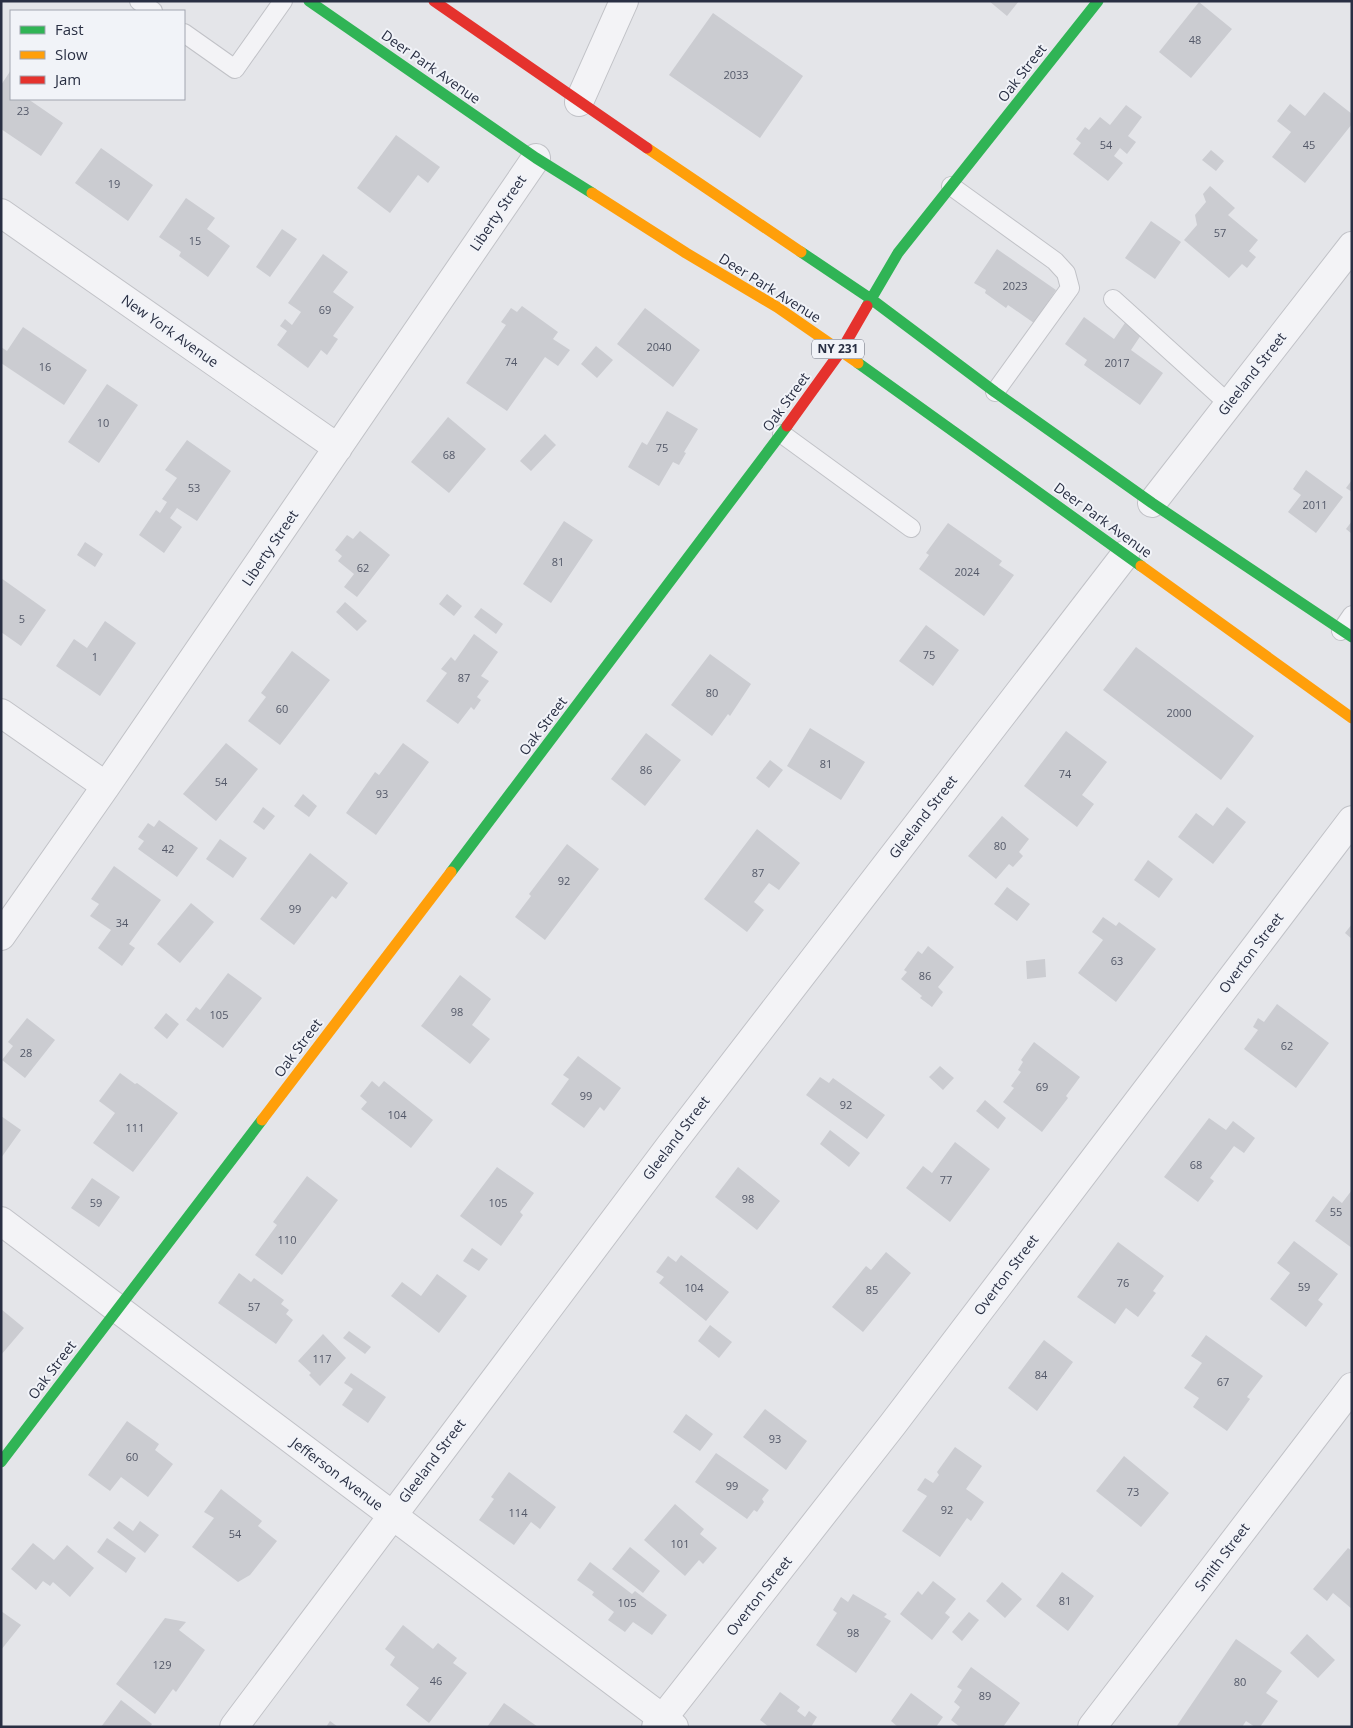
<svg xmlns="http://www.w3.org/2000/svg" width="1353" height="1728" font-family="'Open Sans',sans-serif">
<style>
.building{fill:#cbccd1}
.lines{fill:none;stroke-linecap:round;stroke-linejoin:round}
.lane-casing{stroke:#c1c2c7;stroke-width:20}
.street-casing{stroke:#c1c2c7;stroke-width:30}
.lane{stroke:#f3f3f6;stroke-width:18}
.street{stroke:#f3f3f6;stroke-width:28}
.fast{stroke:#30b455;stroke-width:11}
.slow{stroke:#ff9f0a;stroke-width:11}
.jam{stroke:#e5322d;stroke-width:11}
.labels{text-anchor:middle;stroke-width:4;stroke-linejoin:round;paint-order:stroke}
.number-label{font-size:11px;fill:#535868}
.shield{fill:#f1f3f8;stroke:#656a79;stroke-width:1}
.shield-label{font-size:12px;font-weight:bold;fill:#292f43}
.street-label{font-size:14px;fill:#292f43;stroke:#f1f3f8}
</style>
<rect width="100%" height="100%" fill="#e4e5e9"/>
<path class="building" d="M989 1H1019L1007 16Z
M1199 2 1232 29 1191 78 1159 52Z
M713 13 803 76 760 138 669 75Z
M11 70V99H28L63 123 41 156 1 129V85Z
M1324 92 1352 114V124L1305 183 1272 157 1291 132 1277 121 1290 104 1305 116Z
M1126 105 1142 117 1128 136 1136 142 1127 154 1120 148 1114 156 1123 163 1108 181 1073 154 1081 143 1076 139 1085 127 1089 130 1100 117 1110 125Z
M396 135 440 167 428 183 418 175 390 213 357 188Z
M101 148 153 185 128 221 75 183Z
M1211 150 1224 161 1216 171 1202 160Z
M1210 186 1235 208 1228 215 1258 240 1249 251 1256 257 1247 268 1242 264 1229 278 1184 240 1197 225 1195 215 1206 202 1203 194Z
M186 198 215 218 207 229 230 246 208 277 179 256 181 252 159 237Z
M1151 221 1181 242 1155 279 1125 258Z
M282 229 297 239 270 277 256 267Z
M997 249 1056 290 1034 323 1008 305 1006 308 985 293 986 290 974 283Z
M323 254 348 272 333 292 354 307 333 336 338 339 327 355 321 350 308 368 277 345 287 331 280 326 285 319 292 325 301 312 288 303Z
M522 306 558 332 553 339 570 350 558 366 545 357 507 411 466 383 506 325 501 322 511 308 517 312Z
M645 308 700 350 673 387 617 344Z
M1084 317 1114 339 1127 320 1143 332 1131 350 1163 373 1140 405 1084 365 1087 360 1065 344Z
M23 327 87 370 64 405 1 363V347L7 351Z
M596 346 613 360 597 378 581 364Z
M107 384 138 405 99 463 68 442Z
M667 411 698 429 684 452 686 453 679 465 673 462 659 486 628 467 642 442 647 445Z
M448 417 486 449 449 493 411 462Z
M545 434 556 445 531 471 520 461Z
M187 440 231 471 197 521 177 508 170 518 182 527 164 553 139 535 156 510 160 513 167 502 162 499 177 478 165 470Z
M1306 470 1343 497 1316 533 1288 512 1301 495 1293 489Z
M1352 480V492L1346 488Z
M564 521 593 540 551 603 523 584Z
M1352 521V534L1346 529Z
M948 523 1002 561 999 565 1014 575 984 616 919 569 929 555 926 553Z
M360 531 390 555 357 597 344 587 354 574 338 561 342 556 335 550 347 535 353 539Z
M85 542 103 554 95 567 77 555Z
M1 578 46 610 21 646 1 632Z
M447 594 462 606 454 616 439 604Z
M345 602 367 621 357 631 336 612Z
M481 608 503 624 496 634 474 617Z
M105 621 136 643 100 696 56 666 74 639 87 648Z
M926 625 959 650 933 686 899 661Z
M474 634 498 652 481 676 489 681 477 697 481 700 474 710 471 707 458 724 426 701 447 673 441 669 451 657 455 661Z
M1136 647 1254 736 1221 780 1103 690Z
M292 651 330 680 280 745 248 721 266 697 261 693Z
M710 654 751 684 730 716 728 714 712 736 671 705Z
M810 728 865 762 841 800 787 766Z
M1066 731 1107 762 1082 795 1094 804 1077 827 1024 786Z
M646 733 681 760 645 806 611 779Z
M226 743 258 769 216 821 183 794Z
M403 743 429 762 376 835 346 813 375 772 379 775Z
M770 760 783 770 769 788 756 778Z
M303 794 317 806 309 817 294 806Z
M263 807 275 816 264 830 253 822Z
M1227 807 1246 822 1213 864 1178 837 1196 813 1213 826Z
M1002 816 1029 839 1019 852 1023 856 1013 867 1009 864 996 879 968 856Z
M159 820 198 848 177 877 138 849 144 841 138 837 148 823 154 827Z
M757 829 800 863 779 890 769 883 754 902 764 910 747 932 704 899Z
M220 839 247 858 233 878 206 859Z
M567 844 599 869 545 940 515 917 531 896 529 894Z
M310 853 348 883 336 899 332 896 294 945 260 919Z
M1148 860 1173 879 1159 898 1134 880Z
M114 866 161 900 129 944 135 948 122 966 98 948 111 930 90 916 99 904 91 899Z
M1007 887 1030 904 1017 921 994 904Z
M191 903 214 922 180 963 157 944Z
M1103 917 1116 926 1119 922 1156 949 1116 1002 1078 973 1103 940 1092 932Z
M1352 924V939L1345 933Z
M928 946 954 967 938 987 943 992 932 1007 920 998 922 996 901 979 907 972 904 970 918 951 922 954Z
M1045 959 1046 977 1027 979 1026 961Z
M228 973 262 998 223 1048 186 1020 196 1007 200 1010Z
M460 975 491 999 472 1025 490 1039 470 1064 421 1026Z
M1277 1004 1329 1043 1296 1088 1244 1049 1258 1030 1253 1027 1258 1018 1264 1022Z
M166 1013 179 1024 167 1039 154 1028Z
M27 1018 55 1040 25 1078 2 1060 13 1046 8 1042Z
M1034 1042 1080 1077 1066 1096 1068 1098 1042 1132 1003 1102 1014 1088 1011 1086 1021 1072 1018 1070 1023 1062 1021 1060Z
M578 1056 621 1088 604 1111 600 1107 584 1128 551 1104 569 1079 563 1075Z
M940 1066 954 1078 943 1090 929 1077Z
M120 1073 135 1084 137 1083 178 1113 133 1172 93 1143 115 1113 99 1101Z
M820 1077 829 1083 833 1078 885 1115 867 1139 806 1095Z
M372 1081 379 1087 384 1081 433 1120 411 1148 361 1109 367 1102 360 1096Z
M985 1100 1006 1118 998 1129 976 1111Z
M1 1116 21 1130 1 1158Z
M1209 1118 1226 1130 1233 1121 1255 1138 1244 1153 1234 1146 1210 1178 1214 1181 1198 1202 1164 1177Z
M830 1130 860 1153 849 1167 820 1144Z
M955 1142 990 1169 950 1222 906 1188 923 1166 932 1173Z
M497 1167 534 1193 520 1212 523 1215 501 1246 460 1216Z
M738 1167 780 1201 757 1230 715 1197Z
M307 1176 338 1200 282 1275 255 1255 277 1225 273 1222Z
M92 1178 120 1197 99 1227 71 1208Z
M1352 1190V1248L1315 1221 1333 1196 1342 1203Z
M1294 1241 1338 1274 1318 1300 1323 1304 1306 1327 1270 1299 1290 1273 1277 1263Z
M1118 1242 1164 1276 1153 1291 1156 1293 1138 1317 1126 1308 1115 1324 1077 1297Z
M472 1248 488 1259 479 1271 463 1261Z
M886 1252 911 1273 863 1332 832 1307 866 1266 871 1270Z
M681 1255 729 1292 706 1321 659 1283 664 1277 656 1272 668 1256 676 1262Z
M239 1273 251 1282 254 1278 284 1300 281 1304 289 1310 286 1314 293 1320 276 1344 218 1303Z
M437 1274 467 1296 439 1333 391 1296 402 1282 421 1296Z
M1 1309 24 1328 1 1355Z
M710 1325 732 1342 719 1358 698 1341Z
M349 1331 371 1347 365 1354 343 1338Z
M323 1334 346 1358 320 1386 309 1375 311 1373 298 1361Z
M1206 1335 1263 1376 1247 1397 1250 1399 1227 1431 1193 1407 1199 1398 1184 1388 1202 1363 1191 1356Z
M1044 1340 1073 1362 1037 1411 1008 1388Z
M351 1373 386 1397 368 1423 342 1405 353 1389 344 1383Z
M765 1409 807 1441 786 1470 743 1437Z
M686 1414 713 1434 700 1451 673 1432Z
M127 1421 159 1444 155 1450 173 1464 148 1497 121 1477 110 1491 88 1475Z
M955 1447 982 1466 966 1489 984 1502 971 1521 967 1518 940 1557 902 1531 927 1496 917 1490 925 1478 933 1483 939 1475 937 1472Z
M716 1453 769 1490 762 1499 764 1502 757 1512 754 1510 747 1519 695 1482Z
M1124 1456 1169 1493 1141 1527 1096 1491Z
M509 1472 556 1507 540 1529 531 1522 514 1545 479 1520 494 1499 491 1497Z
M221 1489 262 1521 258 1526 277 1541 250 1575 238 1582 192 1547 214 1518 204 1512Z
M675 1504 704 1529 700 1534 717 1548 703 1564 699 1560 685 1576 644 1540Z
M119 1521 133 1531 140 1521 159 1535 145 1553 113 1528Z
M107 1538 136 1558 126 1573 97 1552Z
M33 1543 54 1560 67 1545 94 1568 70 1597 53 1582 50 1586 43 1581 36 1590 11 1569Z
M630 1547 660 1571 643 1593 612 1569Z
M1348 1548 1352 1551V1609L1333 1593 1327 1601 1313 1589Z
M590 1562 632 1594 635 1591 667 1615 652 1635 633 1622 625 1632 608 1620 614 1612 592 1595 594 1592 577 1580Z
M1062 1572 1094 1596 1068 1631 1036 1606Z
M933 1581 956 1599 945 1613 950 1617 932 1640 900 1614 918 1591 922 1595Z
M1002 1582 1022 1599 1005 1618 986 1601Z
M853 1594 887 1614 884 1617 891 1621 856 1673 816 1645 837 1613 833 1610 841 1597 848 1602Z
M1 1611 21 1625 1 1650Z
M969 1612 979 1620 962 1641 952 1632Z
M165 1618 186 1622 179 1630 205 1650 176 1692 173 1689 155 1714 116 1684Z
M403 1625 433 1649 438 1643 457 1658 453 1663 467 1673 429 1723 406 1705 419 1688 390 1665 395 1657 385 1649Z
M1307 1634 1335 1660 1318 1678 1290 1653Z
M1236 1639 1282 1671 1266 1693 1278 1701 1260 1727H1255L1246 1721 1242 1727H1176Z
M971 1667 1020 1703 1003 1727H960L951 1720 960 1707 954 1702 962 1690 957 1687Z
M780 1692 800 1707 797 1711 805 1717 809 1711 817 1717 811 1727H769L760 1720Z
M911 1693 943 1717 936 1727H898L891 1721Z
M121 1700 152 1724 150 1727H101Z
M504 1703 538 1727H487Z
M330 1721 338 1727H326Z"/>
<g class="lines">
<g class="lane-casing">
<path id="lane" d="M139 1 153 11
M184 33 235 69 283 1
M951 186 1055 261 1066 273 1070 288 995 392
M1113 299 1229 404
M782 434 911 528
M1341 631 1352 615"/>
</g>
<g class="street-casing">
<path id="street" d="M579 102 624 1
M1 213 338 448
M1152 503 1352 246
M1 713 106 786
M1 936 106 786 536 158
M1 1221 674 1727
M234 1727 670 1146 1125 555
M656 1727 893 1424 1352 820
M1092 1727 1352 1387"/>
</g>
<use href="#lane" class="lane"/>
<use href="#street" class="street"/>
<path class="fast" d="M309 1 536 158 592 193
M801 252 871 299 995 392 1152 503 1352 637
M867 306 898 253 1098 1
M858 363 1141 566
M451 872 787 426
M1 1462 262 1120"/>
<path class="slow" d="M647 148 801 252
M592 193 686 253 777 307 858 363
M1141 566 1352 718
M262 1120 451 872"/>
<path class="jam" d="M434 1 647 148
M787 426 841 351 867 306"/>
</g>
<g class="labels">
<g class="number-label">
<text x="1195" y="44">48</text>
<text x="736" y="79">2033</text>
<text x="23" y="115">23</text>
<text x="1106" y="149">54</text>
<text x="1309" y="149">45</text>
<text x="114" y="188">19</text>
<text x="1220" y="237">57</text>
<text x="195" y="245">15</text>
<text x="1015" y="290">2023</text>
<text x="325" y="314">69</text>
<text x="659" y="351">2040</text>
<text x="511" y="366">74</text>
<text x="1117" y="367">2017</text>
<text x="45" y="371">16</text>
<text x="103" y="427">10</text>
<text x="662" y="452">75</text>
<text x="449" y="459">68</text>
<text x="194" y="492">53</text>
<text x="1315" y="509">2011</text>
<text x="558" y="566">81</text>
<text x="363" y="572">62</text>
<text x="967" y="576">2024</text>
<text x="22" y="623">5</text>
<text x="929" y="659">75</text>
<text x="95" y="661">1</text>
<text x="464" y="682">87</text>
<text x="712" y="697">80</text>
<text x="282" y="713">60</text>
<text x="1179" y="717">2000</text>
<text x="826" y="768">81</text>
<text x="646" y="774">86</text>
<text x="1065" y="778">74</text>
<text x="221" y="786">54</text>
<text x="382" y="798">93</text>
<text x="1000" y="850">80</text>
<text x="168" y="853">42</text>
<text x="758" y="877">87</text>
<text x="564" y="885">92</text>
<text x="295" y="913">99</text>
<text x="122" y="927">34</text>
<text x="1117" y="965">63</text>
<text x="925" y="980">86</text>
<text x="457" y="1016">98</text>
<text x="219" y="1019">105</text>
<text x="1287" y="1050">62</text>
<text x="26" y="1057">28</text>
<text x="1042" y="1091">69</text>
<text x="586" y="1100">99</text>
<text x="846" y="1109">92</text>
<text x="397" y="1119">104</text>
<text x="135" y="1132">111</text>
<text x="1196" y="1169">68</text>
<text x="946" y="1184">77</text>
<text x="748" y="1203">98</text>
<text x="96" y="1207">59</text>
<text x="498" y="1207">105</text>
<text x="1336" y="1216">55</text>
<text x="287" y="1244">110</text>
<text x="1123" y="1287">76</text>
<text x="1304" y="1291">59</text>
<text x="694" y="1292">104</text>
<text x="872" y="1294">85</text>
<text x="254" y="1311">57</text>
<text x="322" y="1363">117</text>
<text x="1041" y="1379">84</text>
<text x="1223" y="1386">67</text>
<text x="775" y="1443">93</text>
<text x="132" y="1461">60</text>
<text x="732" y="1490">99</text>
<text x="1133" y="1496">73</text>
<text x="947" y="1514">92</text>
<text x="518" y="1517">114</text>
<text x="235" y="1538">54</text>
<text x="680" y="1548">101</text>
<text x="1065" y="1605">81</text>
<text x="627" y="1607">105</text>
<text x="853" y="1637">98</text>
<text x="162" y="1669">129</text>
<text x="436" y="1685">46</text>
<text x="1240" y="1686">80</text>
<text x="985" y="1700">89</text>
</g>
<rect class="shield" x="812" y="339.5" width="52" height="19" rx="4"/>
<g class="shield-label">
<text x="838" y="353">NY 231</text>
</g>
<g class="street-label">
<text transform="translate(431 67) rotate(35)" y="5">Deer Park Avenue</text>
<text transform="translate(1022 73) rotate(-52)" y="5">Oak Street</text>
<text transform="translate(498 213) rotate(-56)" y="5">Liberty Street</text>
<text transform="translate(770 288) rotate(32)" y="5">Deer Park Avenue</text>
<text transform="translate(170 331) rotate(35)" y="5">New York Avenue</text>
<text transform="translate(1252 374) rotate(-52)" y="5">Gleeland Street</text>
<text transform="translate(786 402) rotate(-54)" y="5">Oak Street</text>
<text transform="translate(1103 520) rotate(36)" y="5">Deer Park Avenue</text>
<text transform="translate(270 548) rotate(-56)" y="5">Liberty Street</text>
<text transform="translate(543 726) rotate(-53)" y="5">Oak Street</text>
<text transform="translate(923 817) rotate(-52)" y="5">Gleeland Street</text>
<text transform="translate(1251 953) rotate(-53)" y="5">Overton Street</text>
<text transform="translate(298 1048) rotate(-53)" y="5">Oak Street</text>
<text transform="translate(676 1138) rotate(-53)" y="5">Gleeland Street</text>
<text transform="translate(1006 1275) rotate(-53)" y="5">Overton Street</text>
<text transform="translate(52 1370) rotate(-53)" y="5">Oak Street</text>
<text transform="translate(432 1461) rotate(-53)" y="5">Gleeland Street</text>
<text transform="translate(337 1474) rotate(37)" y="5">Jefferson Avenue</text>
<text transform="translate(1222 1557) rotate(-53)" y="5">Smith Street</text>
<text transform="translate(759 1596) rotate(-52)" y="5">Overton Street</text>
</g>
</g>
<rect width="1353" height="1728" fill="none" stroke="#292f43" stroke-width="5"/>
<rect x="10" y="10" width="175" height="90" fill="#f1f3f8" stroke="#a1a5b0"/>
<rect x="20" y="26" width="25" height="8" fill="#30b455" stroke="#a1a5b0"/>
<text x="55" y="35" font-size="15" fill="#292f43">Fast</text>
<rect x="20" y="51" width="25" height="8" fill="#ff9f0a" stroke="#a1a5b0"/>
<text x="55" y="60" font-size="15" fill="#292f43">Slow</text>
<rect x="20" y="76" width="25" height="8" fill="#e5322d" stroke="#a1a5b0"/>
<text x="55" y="85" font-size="15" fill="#292f43">Jam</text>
</svg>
